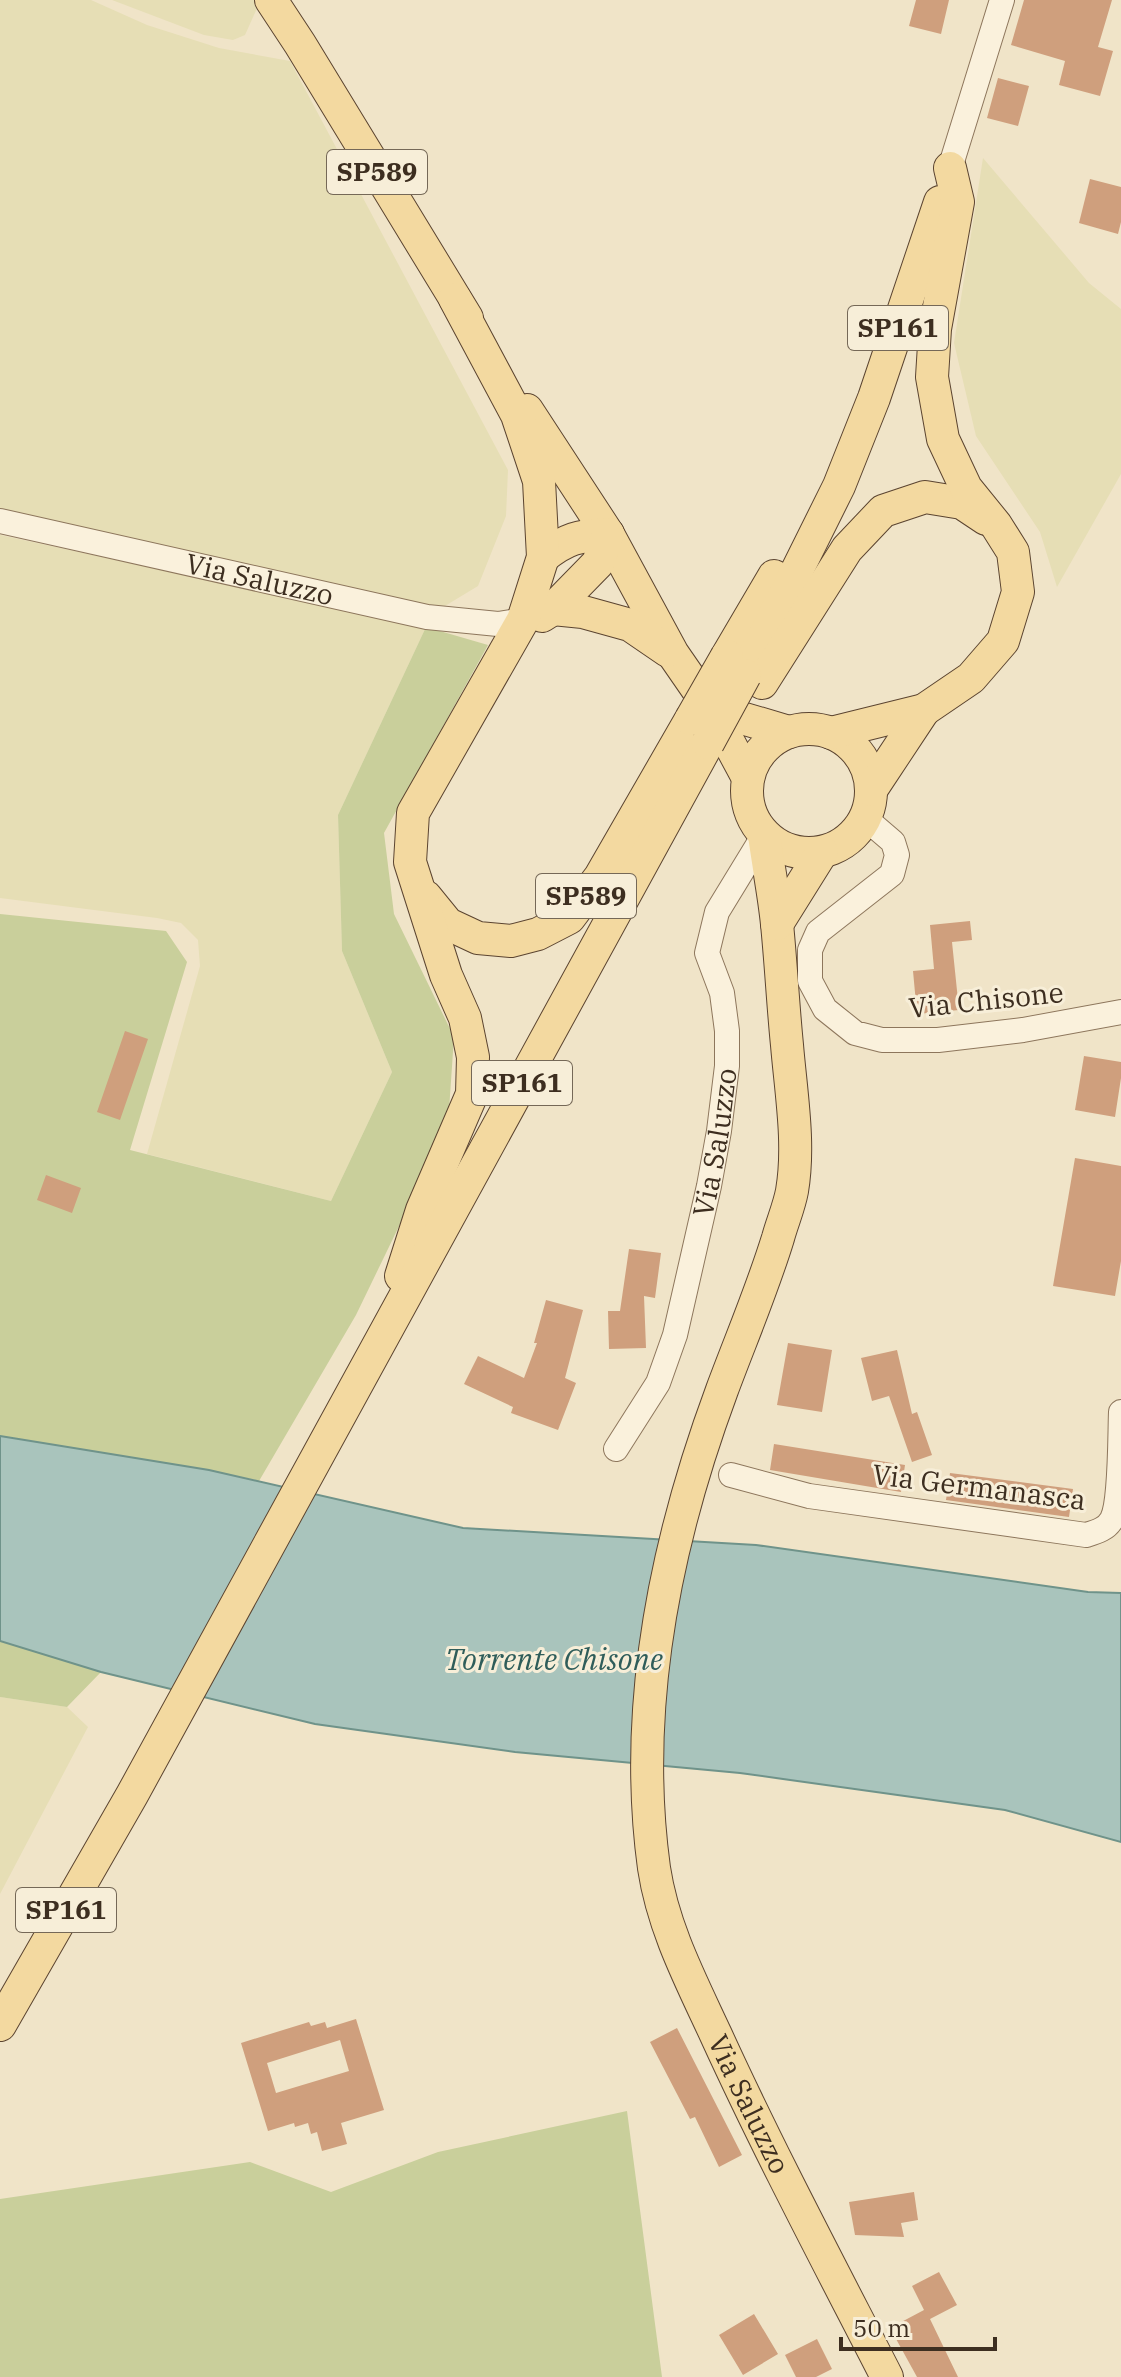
<svg xmlns="http://www.w3.org/2000/svg" width="1121" height="2377" font-family="'IBM Plex Serif',serif">
<style>
.farmland{fill:#e6deb5}
.green{fill:#c9cf9b}
.water{fill:#a9c4bc;stroke:#6f938a;stroke-width:2}
.building{fill:#cf9f7d;fill-rule:evenodd}
.lines{fill:none;stroke-linecap:round;stroke-linejoin:round}
.minor-casing{stroke:#8d765c;stroke-width:26}
.major-casing{stroke:#5b4430;stroke-width:34}
.minor{stroke:#faf1dc;stroke-width:24}
.major{stroke:#f3d9a0;stroke-width:32}
.major-bridge-casing{stroke:#5b4430;stroke-width:34;stroke-linecap:butt}
.major-bridge{stroke:#f3d9a0;stroke-width:32}
.labels{text-anchor:middle;stroke-width:6;stroke-linejoin:round;paint-order:stroke}
.shield{fill:#f7eed8;stroke:#756857;stroke-width:2}
.shield-label{font-size:26px;font-weight:bold;fill:#3d2e20}
.street-label{font-size:28px;fill:#3d2e20;stroke:#f7eed8}
.water-label{font-size:30px;font-style:italic;fill:#2f5d5a;stroke:#f7eed8}
</style>
<rect width="100%" height="100%" fill="#f0e4c8"/>
<path class="farmland" d="M0 0H91L147 25 219 48 290 61 508 470 506 516 478 586 440 609 0 513Z
M112 0H254L258 6 245 35 233 40 204 35Z
M983 158 1089 283 1121 309V474L1057 587 1040 532 976 436 954 343Z
M0 535 426 627 338 815 342 951 392 1072 331 1201 147 1154 200 966 198 940 181 923 157 918 0 898Z
M0 1697 67 1707 88 1727 0 1894Z"/>
<path class="green" d="M426 627 488 645 384 833 394 914 454 1037 448 1125 356 1315 259 1481 209 1470 0 1436V914L166 931 187 962 130 1150 331 1201 392 1072 342 951 338 815Z
M0 1641 101 1672 67 1707 0 1697Z
M627 2111 662 2377H0V2199L250 2162 331 2192 438 2152Z"/>
<path class="water" d="M0 1436 209 1470 463 1528 756 1545 1088 1592 1121 1593V1842L1005 1810 740 1773 515 1752 315 1724 101 1672 0 1641Z"/>
<path class="building" d="M916 0H949L941 34 909 26Z
M1024 0H1112L1098 47 1113 51 1100 96 1059 85 1065 61 1011 45Z
M998 78 1029 86 1018 126 987 118Z
M1090 179 1121 187V222L1118 234 1079 223Z
M970 921 972 940 952 942 959 1010 917 1014 913 971 934 969 930 925Z
M125 1031 148 1039 120 1120 97 1112Z
M1084 1056 1121 1062V1078L1115 1117 1075 1110Z
M1075 1158 1121 1166V1261L1115 1296 1053 1286Z
M46 1175 81 1188 72 1213 37 1200Z
M629 1249 661 1253 655 1298 644 1296 646 1348 609 1349 608 1311H620Z
M546 1300 583 1310 565 1378 576 1383 558 1430 511 1413 513 1407 464 1384 478 1356 524 1378 537 1343H534Z
M788 1343 832 1350 822 1412 777 1405Z
M897 1350 912 1414 917 1412 932 1455 912 1462 889 1396 872 1401 861 1358Z
M774 1444 905 1465 901 1492 770 1470Z
M950 1473 1073 1489 1069 1517 946 1500Z
M356 2019 384 2110 341 2123 347 2144 322 2151 317 2132 311 2134 308 2123 295 2127 294 2123 268 2131 241 2043 309 2022 311 2026 325 2022 327 2028ZM340 2040 349 2071 276 2093 267 2063Z
M677 2028 742 2155 719 2167 695 2117 690 2119 650 2042Z
M914 2192 918 2220 901 2223 904 2237 855 2235 849 2202Z
M939 2272 957 2305 930 2319 958 2377H917L890 2328 924 2310 912 2286Z
M754 2314 778 2354 743 2375 719 2335Z
M817 2339 832 2369 816 2377H796L785 2355Z"/>
<g class="lines">
<g class="minor-casing">
<g id="minor">
<path d="M950 168 1002 0"/>
<path id="s1" d="M0 521 427 617 498 624 523 620"/>
<path d="M865 818 893 842 897 855 892 874 818 932 810 950V981L825 1009 855 1033 882 1040H938L1023 1030 1121 1012"/>
<path id="s2" d="M616 1449 658 1383 675 1335 709 1186 719 1131 727 1066V1031L722 993 707 953 717 912 764 835"/>
<path d="M731 1475 809 1496 1086 1535C1096 1532 1107 1529 1112 1519 1121 1502 1120 1435 1121 1412"/>
</g>
</g>
<g class="major-casing">
<g id="major">
<path d="M271 0 300 44 467 318"/>
<path d="M527 410 608 534 673 654 711 709 748 778"/>
<path d="M543 557C567 538 578 536 608 534"/>
<path d="M553 609 583 612 630 625 668 651"/>
<path d="M542 616 553 609 598 563 608 534"/>
<path d="M727 656 774 576"/>
<path d="M745 675 839 486 874 398 940 202"/>
<path d="M762 683 847 549 883 511 925 497 962 503 986 519"/>
<path d="M711 709 789 732"/>
<circle cx="809" cy="791" r="62"/>
<path d="M831 733 924 710 971 678 1003 641 1018 592 1013 552 996 525 966 488 943 439 932 377 935 329 958 202 950 168"/>
<path d="M871 790 924 710"/>
<path id="s3" d="M764 835C768 865 774 894 777 924 781 964 783 1005 787 1045 791 1093 800 1144 792 1191 789 1207 782 1223 778 1238 762 1290 741 1339 722 1390 666 1541 632 1708 654 1868 663 1928 691 1981 716 2035 769 2151 829 2264 887 2377"/>
<path d="M426 897 448 924 478 938 511 941 538 934 569 918 600 877 691 719"/>
<path d="M777 924 822 852"/>
<path d="M401 1276 422 1210 472 1094 473 1057 465 1018 446 975 410 862 413 813 523 620 543 557 539 481 517 415 455 299"/>
<path d="M0 2025 132 1795 708 743"/>
</g>
</g>
<use href="#minor" class="minor"/>
<use href="#major" class="major"/>
<g class="major-bridge-casing">
<path id="major-bridge" d="M691 719 727 656
M708 743 745 675"/>
</g>
<use href="#major-bridge" class="major-bridge"/>
</g>
<g class="labels">
<g class="shield">
<rect x="327" y="150" width="100" height="44" rx="6"/>
<rect x="848" y="306" width="100" height="44" rx="6"/>
<rect x="536" y="874" width="100" height="44" rx="6"/>
<rect x="472" y="1061" width="100" height="44" rx="6"/>
<rect x="16" y="1888" width="100" height="44" rx="6"/>
</g>
<g class="shield-label">
<text x="377" y="181">SP589</text>
<text x="898" y="337">SP161</text>
<text x="586" y="905">SP589</text>
<text x="522" y="1092">SP161</text>
<text x="66" y="1919">SP161</text>
</g>
<g class="street-label">
<text dy="10" stroke="none"><textPath href="#s1" startOffset="266">Via Saluzzo</textPath></text>
<text transform="translate(986 1000) rotate(-6)" y="10">Via Chisone</text>
<text dy="10" stroke="none"><textPath href="#s2" startOffset="326">Via Saluzzo</textPath></text>
<text transform="translate(979 1487) rotate(7)" y="10">Via Germanasca</text>
<text dy="10" stroke="none"><textPath href="#s3" startOffset="1312">Via Saluzzo</textPath></text>
</g>
<g class="water-label">
<text x="554" y="1670">Torrente Chisone</text>
</g>
</g>
<path d="M841 2337v12h154v-12" fill="none" stroke="#3d2e20" stroke-width="4"/>
<text x="853" y="2337" font-size="24" fill="#3d2e20" stroke="#f7eed8" stroke-width="6" paint-order="stroke">50 m</text>
</svg>
